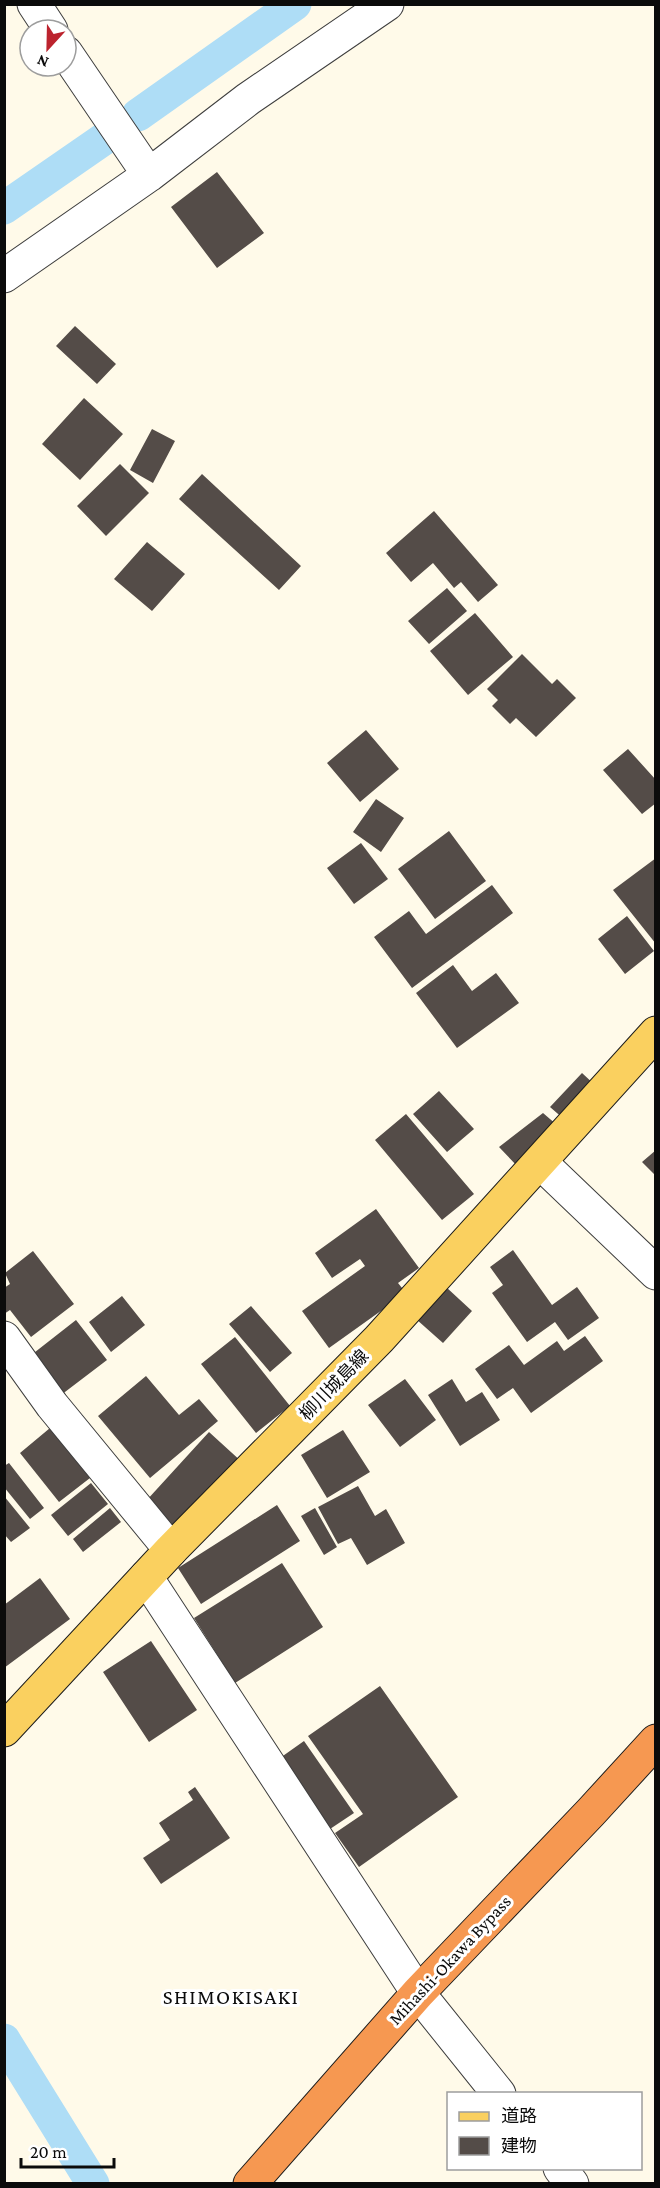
<svg xmlns="http://www.w3.org/2000/svg" width="660" height="2188" font-family="'Crimson Pro','Noto Sans JP',serif">
<style>
.lines{fill:none;stroke-linecap:round;stroke-linejoin:round}
.canal{stroke:#aeddf6;stroke-width:33}
.building{fill:#544c48}
.minor-casing{stroke:#3e3e3e;stroke-width:35}
.major-casing{stroke:#1c1c1c;stroke-width:35}
.highway-casing{stroke:#1c1c1c;stroke-width:35}
.minor{stroke:#fff;stroke-width:33}
.major{stroke:#fad05f;stroke-width:33}
.highway{stroke:#f69851;stroke-width:33}
.labels{text-anchor:middle;stroke-width:6;stroke-linejoin:round;paint-order:stroke}
.street-label{font-size:18px;fill:#0b0b0b;stroke:#fff}
.quarter-label{font-size:21px;letter-spacing:1.5px;fill:#0b0b0b;stroke:#fff}
</style>
<rect width="100%" height="100%" fill="#fffae9"/>
<g class="lines">
<path class="canal" d="M138 115 295 4
M4 208 111 134
M4 2040 93 2184"/>
</g>
<path class="building" d="M217 172 264 233 217 268 171 207Z
M75 326 116 364 97 384 56 346Z
M84 398 123 434 80 480 42 444Z
M152 429 175 441 153 483 130 470Z
M120 464 149 493 106 536 77 506Z
M202 474 301 566 279 590 179 499Z
M434 511 498 585 478 602 461 582 454 588 433 563 411 582 386 553Z
M147 542 185 574 152 611 114 579Z
M447 588 467 611 429 644 408 621Z
M475 613 513 657 468 695 430 651Z
M522 654 552 684 557 679 576 698 536 737 516 718 510 724 492 706 498 700 487 689Z
M366 730 399 769 360 802 327 763Z
M628 749 656 780V803L642 814 603 770Z
M376 799 404 818 381 852 353 832Z
M449 831 486 881 435 919 398 869Z
M361 843 388 879 354 904 327 868Z
M656 858V944L613 890Z
M492 885 513 913 412 988 374 937 409 911 426 934Z
M627 916 654 951 625 974 598 939Z
M453 965 472 991 496 973 519 1003 457 1048 416 993Z
M582 1073 596 1086 565 1120 550 1107Z
M439 1091 474 1129 447 1152 413 1114Z
M543 1113 557 1125 519 1168 499 1147Z
M406 1114 474 1194 442 1220 375 1140Z
M656 1150V1176L642 1162Z
M376 1209 419 1268 398 1283 406 1293 329 1348 302 1311 365 1266 360 1259 332 1278 315 1253Z
M513 1250 552 1305 577 1287 599 1318 568 1340 555 1322 527 1342 492 1293 503 1285 490 1267Z
M33 1251 74 1304 31 1337 10 1310 4 1314V1288L10 1284 5 1273Z
M446 1287 472 1311 443 1343 416 1319Z
M122 1296 145 1325 111 1352 89 1322Z
M251 1306 292 1353 270 1372 229 1324Z
M76 1320 107 1360 61 1395 30 1356Z
M585 1336 603 1361 531 1413 513 1388 497 1399 475 1369 509 1345 524 1365 557 1341 564 1351Z
M235 1337 290 1406 256 1433 201 1364Z
M146 1376 179 1415 199 1399 218 1421 150 1478 98 1416Z
M405 1379 436 1420 400 1447 368 1405Z
M452 1379 466 1402 482 1392 500 1420 460 1446 428 1395Z
M50 1428 90 1478 59 1502 20 1453Z
M343 1430 370 1472 327 1498 301 1455Z
M209 1432 243 1463 179 1532 146 1501Z
M9 1463 44 1508 30 1519 4 1487V1466Z
M91 1483 108 1504 68 1536 51 1515Z
M358 1486 375 1516 386 1509 405 1543 367 1565 351 1538 338 1544 318 1507Z
M4 1496 30 1528 11 1542 4 1534Z
M277 1505 300 1541 201 1604 178 1568Z
M110 1508 121 1522 83 1552 73 1539Z
M315 1508 337 1547 324 1555 301 1516Z
M282 1563 323 1627 235 1683 194 1618Z
M40 1578 70 1619 4 1668V1605Z
M151 1641 197 1710 149 1742 103 1672Z
M380 1686 458 1797 359 1867 335 1833 363 1814 308 1736Z
M304 1741 354 1813 330 1829 280 1758Z
M195 1787 230 1838 161 1884 143 1858 170 1840 159 1823 193 1800 188 1792Z"/>
<g class="lines">
<g class="minor-casing">
<path id="minor" d="M34 4 51 30
M66 53 149 175
M4 276 149 175 248 99 387 4
M541 1163 656 1273
M4 1338 52 1405 171 1550
M146 1577 418 1993 499 2094
M560 2168 572 2184"/>
</g>
<g class="major-casing">
<path id="major" d="M4 1730 171 1550 379 1339 656 1033"/>
</g>
<g class="highway-casing">
<path id="highway" d="M250 2184 418 1993 591 1812 656 1741"/>
</g>
<use href="#minor" class="minor"/>
<use href="#major" class="major"/>
<use href="#highway" class="highway"/>
</g>
<g class="labels">
<g class="street-label">
<text transform="translate(334 1385) rotate(-46)" y="6">柳川城島線</text>
<text transform="translate(450 1960) rotate(-47)" y="6">Mihashi-Okawa Bypass</text>
</g>
<g class="quarter-label">
<text x="231" y="2004">SHIMOKISAKI</text>
</g>
</g>
<rect width="660" height="2188" fill="none" stroke="#0b0b0b" stroke-width="12"/>
<rect x="447" y="2092" width="195" height="78" fill="#ffffff" stroke="#9d9d9d" stroke-width="1.5"/>
<rect x="459" y="2112" width="30" height="9" fill="#fad05f" stroke="#9d9d9d" stroke-width="1.5"/>
<text x="501" y="2122" font-size="18" fill="#0b0b0b">道路</text>
<rect x="459" y="2137" width="30" height="18" fill="#544c48" stroke="#9d9d9d" stroke-width="1.5"/>
<text x="501" y="2152" font-size="18" fill="#0b0b0b">建物</text>
<g transform="translate(48 48) rotate(202)"><circle r="28" fill="#ffffff" stroke="#9d9d9d" stroke-width="1.5"/>
<path d="M0-4.5L10 22L0 15L-10 22Z" fill="#bc232e"/>
<text y="-9" font-size="16" font-weight="bold" text-anchor="middle" fill="#0b0b0b">N</text>
</g>
<path d="M21 2158v9h93v-9" fill="none" stroke="#0b0b0b" stroke-width="3"/>
<text x="30" y="2158" font-size="18" fill="#0b0b0b" stroke="#ffffff" stroke-width="4.5" paint-order="stroke">20 m</text>
</svg>
